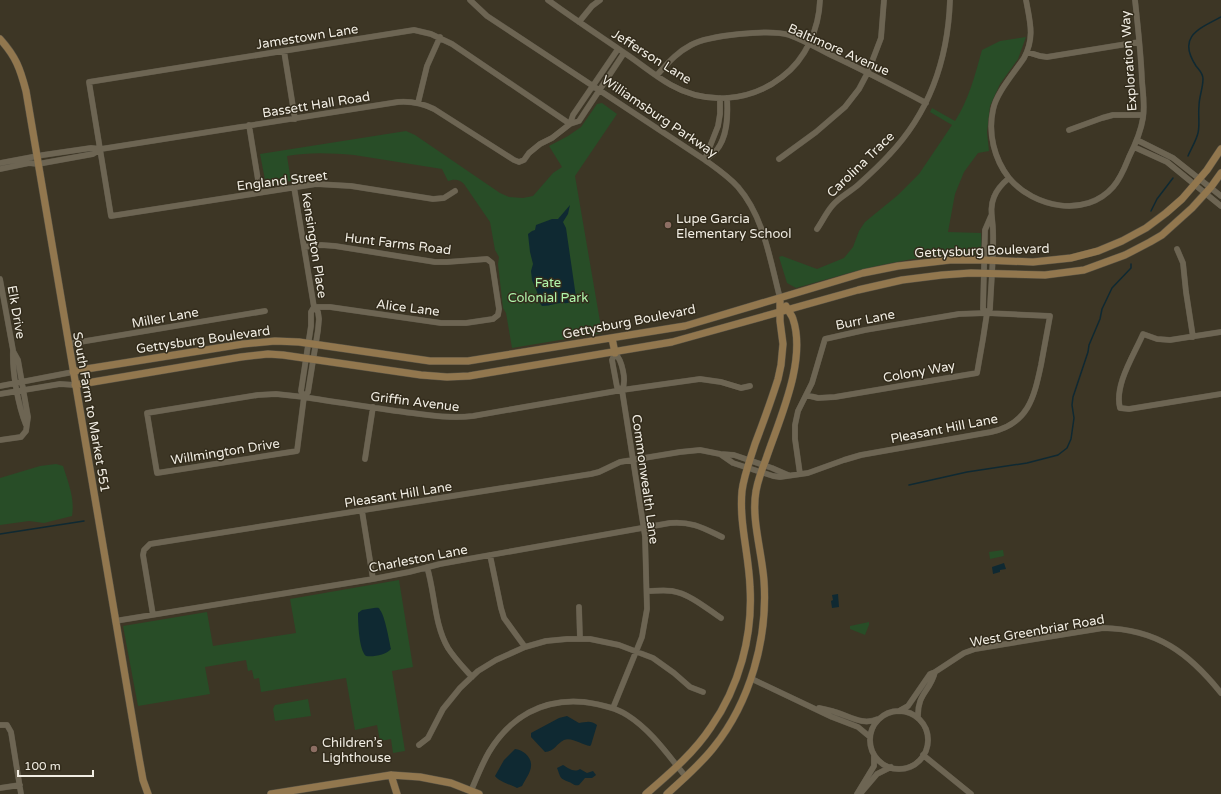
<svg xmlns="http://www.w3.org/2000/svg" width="1221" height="794" font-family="'Varela Round',sans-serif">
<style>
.green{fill:#284d27}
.water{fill:#0f2932}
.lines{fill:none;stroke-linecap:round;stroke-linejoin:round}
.stream{stroke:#0f2932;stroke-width:1.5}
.street-casing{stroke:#595345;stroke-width:6}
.secondary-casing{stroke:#595345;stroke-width:8}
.street{stroke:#6d6553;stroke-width:5.5}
.secondary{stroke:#92774e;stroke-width:7}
.education-dot{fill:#8d6e63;stroke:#332c1c;stroke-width:1.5}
.labels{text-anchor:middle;stroke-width:3;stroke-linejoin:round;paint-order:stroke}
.street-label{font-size:13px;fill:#f1ede3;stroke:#332c1c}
.poi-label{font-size:13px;fill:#f1ede3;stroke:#332c1c;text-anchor:start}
.park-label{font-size:13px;fill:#b1f7ad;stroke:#332c1c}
</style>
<rect width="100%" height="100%" fill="#3d3625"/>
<path class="green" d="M1026 37 1018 59 1000 84 990 106 987 132 989 151 978 153 964 172 955 194 948 232 981 233C981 241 984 251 975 255 951 256 926 256 902 261 866 267 831 278 796 288L787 283 779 257 782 256 817 269 844 258 853 247 859 231 865 222 898 195 919 174 952 125 930 112 932 108 955 121C969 99 975 75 982 50L1000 41Z
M602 103 617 114 575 176 602 333 512 348 506 313 503 308 498 264 499 257 495 250 490 222 464 184C459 179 455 179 448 181L442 169 354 155C331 153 309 152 287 156L291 181 266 185 260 154 406 131 415 135 500 193 509 197 523 198 533 196 553 173 562 167 549 146 568 136 581 127 597 104Z
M56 464 63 466C68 482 75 498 72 516L44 523 29 521 0 525V478L40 466Z
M1003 550 1004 556 990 559 989 552Z
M399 580 413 667 392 671 405 751 393 753 391 739 380 741 377 725 355 730 346 678 261 692 259 678 254 679 252 670 248 671 246 660 205 667 210 694 138 706 123 626 207 612 213 646 296 633 290 599Z
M869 622V625L865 635 850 629V626Z
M308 699 311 716 275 721 273 709 275 705Z"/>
<path class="water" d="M570 205 568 214 563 222 566 228 576 297C567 307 566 301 555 304 550 305 547 306 542 306L539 302 537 292 532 280 531 271 533 264 530 252 528 234 532 231 535 230 536 225 552 219H558Z
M1004 563 1006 569 1000 570V572L993 574 992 567Z
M838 594 839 607 832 608 831 601 833 600 832 595Z
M374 608C377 608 379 607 380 610 385 616 389 640 391 649 386 655 374 657 366 656 359 650 358 623 358 613L362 610Z
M567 716 579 723C586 722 591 720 597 725L591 745 590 746C582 745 572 737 564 740 557 743 554 752 545 752L531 737V733L559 718Z
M515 749C523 750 532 757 531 766 531 772 525 780 522 786L517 788C511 785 498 781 495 776L504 760Z
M563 765C568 768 574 773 580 769L587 773 593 771 596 775 592 778H585L579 785C574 786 574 784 569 782 559 778 561 778 557 768Z"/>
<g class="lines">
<path class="stream" d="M1188 156C1191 149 1196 141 1198 133 1200 125 1198 115 1199 106 1199 97 1203 88 1203 79 1203 73 1199 70 1196 66 1177 37 1198 29 1221 17
M1151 211 1157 199 1173 178
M909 485 967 472 1027 463 1058 455 1067 448 1071 439 1074 418 1072 405 1073 397 1088 352 1089 345 1100 319 1102 309 1112 288 1131 268V264
M0 534 84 521"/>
<g class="street-casing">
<path id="street" d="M470 0 487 16 705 160C716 168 728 176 738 187 764 217 770 260 780 298
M548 0C574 19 600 36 626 54 641 64 655 76 671 85 706 105 750 102 782 77 806 59 819 29 820 0
M1026 0C1030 22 1035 37 1024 58 1014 73 996 93 993 110 988 133 994 159 1009 178 1034 208 1086 218 1113 187 1121 178 1125 167 1129 157 1135 145 1141 131 1143 118 1145 106 1143 93 1142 81 1141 54 1138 27 1135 0
M579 22 592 6 600 0
M284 51 295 119
M1027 52 1040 56 1047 57 1139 42
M657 75C668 63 676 53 691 45 709 35 770 29 789 35 803 40 817 48 831 55 863 70 894 86 926 103
M418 103 427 66 440 37
M570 124 573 115 618 49
M249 125 260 192
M1069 130 1102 118 1113 115H1143
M1137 140 1173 158 1221 196
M1134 147 1167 162 1221 206
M705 159 718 126 720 114V98
M779 159 816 132 845 107 859 89 868 72 881 38 884 0
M705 160C708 157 712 155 715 152 728 138 728 115 727 98
M0 163 43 155 91 148 101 149 398 102C411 101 422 103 434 109L514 160 519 162 524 160 529 153 540 144 552 138 570 124 579 121 624 53
M0 169 29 163 38 164 93 154 101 149
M294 187 314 307 311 312V326L301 391 304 397 297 451 157 473 147 413 258 395 276 394 304 397C334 402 365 406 396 411 422 414 447 419 473 416L622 390 700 379 721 382 741 388 750 386
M455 191 444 198 433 199 351 186 316 184 111 216 89 82 414 30 431 34 452 44 570 124
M817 229C822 222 826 213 832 206 838 198 850 192 858 185 868 176 879 166 889 155 930 112 948 59 950 0
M304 247 321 245 335 246 435 262H447L487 259 492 263 499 309 498 315 493 319 466 323H441L330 307H314
M1177 249 1183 263 1186 292 1193 337
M0 279 13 350C12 372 18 405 26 425
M987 313 983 309 985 230 991 216
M1221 332 1170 340 1157 339 1143 334C1134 355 1114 385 1120 408L1129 409 1221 394
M68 344 265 311
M0 386 73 372
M0 394 60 384 75 385
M806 395 818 398 835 397 977 373 983 339 987 313 990 309C991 283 994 257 993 231 993 219 989 209 994 197 997 189 1003 183 1009 178
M304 397 308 392 318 330 319 319 318 312 314 307
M0 440 21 437 26 431 28 417 18 360 13 351
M720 454 733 463 773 476 780 477 808 473 844 460 861 455 991 432C1028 424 1034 398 1041 365 1044 349 1047 332 1050 316L987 313 959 314 865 330 825 339 812 383 798 411 795 425V439L800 474
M365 459 373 407
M362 511 373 579
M490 555 501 608 504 618 525 647
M427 567C435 593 434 624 448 648 455 659 464 668 472 677
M647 591C655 591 664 590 672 591 690 594 706 608 721 618
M579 607 580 639
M153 615 143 555 144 550 150 544 591 474 599 472 620 462 680 452 700 450 720 454 734 455 772 468 788 475
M115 621 373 579 409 572 440 564 670 523C691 521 703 528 722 537
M752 679 832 717 858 727 870 737
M613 708 642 637 647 609 645 536 622 390C627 381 622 360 615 353L612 360 617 387 622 390
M819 708C824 709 830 710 835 712 850 716 862 726 878 719
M899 711 908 706 930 674 935 672 964 653 975 649 1103 628C1157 629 1189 653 1221 693
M870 740a29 29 0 1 1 58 0a29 29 0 1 1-58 0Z
M918 718C917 693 930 692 935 672
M0 725H7L11 732 21 794
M419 745 428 738 443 709 460 688 478 671 496 660 525 647 546 641 567 639H590L619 645 653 658 674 673 690 687 703 692
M923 755 971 794
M0 788 20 785
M471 791C477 777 482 764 489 752 510 717 543 698 584 702 598 704 615 707 627 715 651 730 668 755 686 777
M857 794 874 766V755
M860 794 877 774 891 767"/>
</g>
<g class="secondary-casing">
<path id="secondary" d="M0 39C16 57 20 68 26 91L139 758 143 780 148 794
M612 338 615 353
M73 372 80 370 243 344 275 341 299 342 430 361H468L685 326 863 273 898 266 950 260H984L1033 262 1071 258 1098 251 1122 241 1146 228 1166 213 1182 199 1207 170 1221 149
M75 385 241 357 268 354 283 355 421 375 447 377 469 376 672 342 858 290 902 280 942 275 971 273 1045 275 1084 270 1125 255 1150 242 1162 235 1192 208 1211 187 1221 173
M391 775 397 794
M271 794 391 775 420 777 451 783 479 794
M646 794C669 774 694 753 711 727 739 687 753 636 750 587 749 555 739 523 742 491 744 475 750 460 755 444 763 423 771 401 778 379L781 365 783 344 780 321V298
M667 794C683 779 700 765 714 747 750 702 768 639 764 581 762 552 751 519 756 491 758 480 762 469 766 459 779 420 807 361 793 319 792 315 788 311 786 306"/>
</g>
<use href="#street" class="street"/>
<use href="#secondary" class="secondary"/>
</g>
<g class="education-dot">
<circle cx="668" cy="225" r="4"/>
<circle cx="314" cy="749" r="4"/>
</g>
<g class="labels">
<g class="street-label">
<text transform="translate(307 36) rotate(-9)" y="5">Jamestown Lane</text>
<text transform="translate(839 49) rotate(24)" y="5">Baltimore Avenue</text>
<text transform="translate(652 56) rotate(32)" y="5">Jefferson Lane</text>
<text transform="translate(1128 61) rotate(-94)" y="5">Exploration Way</text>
<text transform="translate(316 104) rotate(-9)" y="5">Bassett Hall Road</text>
<text transform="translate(660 116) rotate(34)" y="5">Williamsburg Parkway</text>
<text transform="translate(860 164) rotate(-44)" y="5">Carolina Trace</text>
<text transform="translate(282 180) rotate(-7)" y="5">England Street</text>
<text transform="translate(398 243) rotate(7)" y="5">Hunt Farms Road</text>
<text transform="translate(315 245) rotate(81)" y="5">Kensington Place</text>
<text transform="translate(982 250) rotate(-2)" y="5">Gettysburg Boulevard</text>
<text transform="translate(408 307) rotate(7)" y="5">Alice Lane</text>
<text transform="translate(17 312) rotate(80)" y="5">Elk Drive</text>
<text transform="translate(165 317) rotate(-10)" y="5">Miller Lane</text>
<text transform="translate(865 319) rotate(-11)" y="5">Burr Lane</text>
<text transform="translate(629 321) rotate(-11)" y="5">Gettysburg Boulevard</text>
<text transform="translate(203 339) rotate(-8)" y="5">Gettysburg Boulevard</text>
<text transform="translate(919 371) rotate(-10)" y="5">Colony Way</text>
<text transform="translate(415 401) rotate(7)" y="5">Griffin Avenue</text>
<text transform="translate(92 412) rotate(80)" y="5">South Farm to Market 551</text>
<text transform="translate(944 428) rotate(-11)" y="5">Pleasant Hill Lane</text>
<text transform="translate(225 451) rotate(-9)" y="5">Willmington Drive</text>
<text transform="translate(646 479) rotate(82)" y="5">Commonwealth Lane</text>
<text transform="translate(398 494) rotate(-9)" y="5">Pleasant Hill Lane</text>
<text transform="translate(418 558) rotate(-11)" y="5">Charleston Lane</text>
<text transform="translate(1037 630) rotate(-10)" y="5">West Greenbriar Road</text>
</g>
<g class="poi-label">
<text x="676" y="223">Lupe Garcia<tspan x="676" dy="15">Elementary School</tspan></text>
<text x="322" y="747">Children’s<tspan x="322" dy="15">Lighthouse</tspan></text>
</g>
<g class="park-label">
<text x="548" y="287">Fate<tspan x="548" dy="15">Colonial Park</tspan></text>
</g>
</g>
<path d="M18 770v6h75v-6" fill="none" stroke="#f1ede3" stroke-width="2"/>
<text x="24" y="770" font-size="12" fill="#f1ede3" stroke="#332c1c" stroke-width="3" paint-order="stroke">100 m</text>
</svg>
